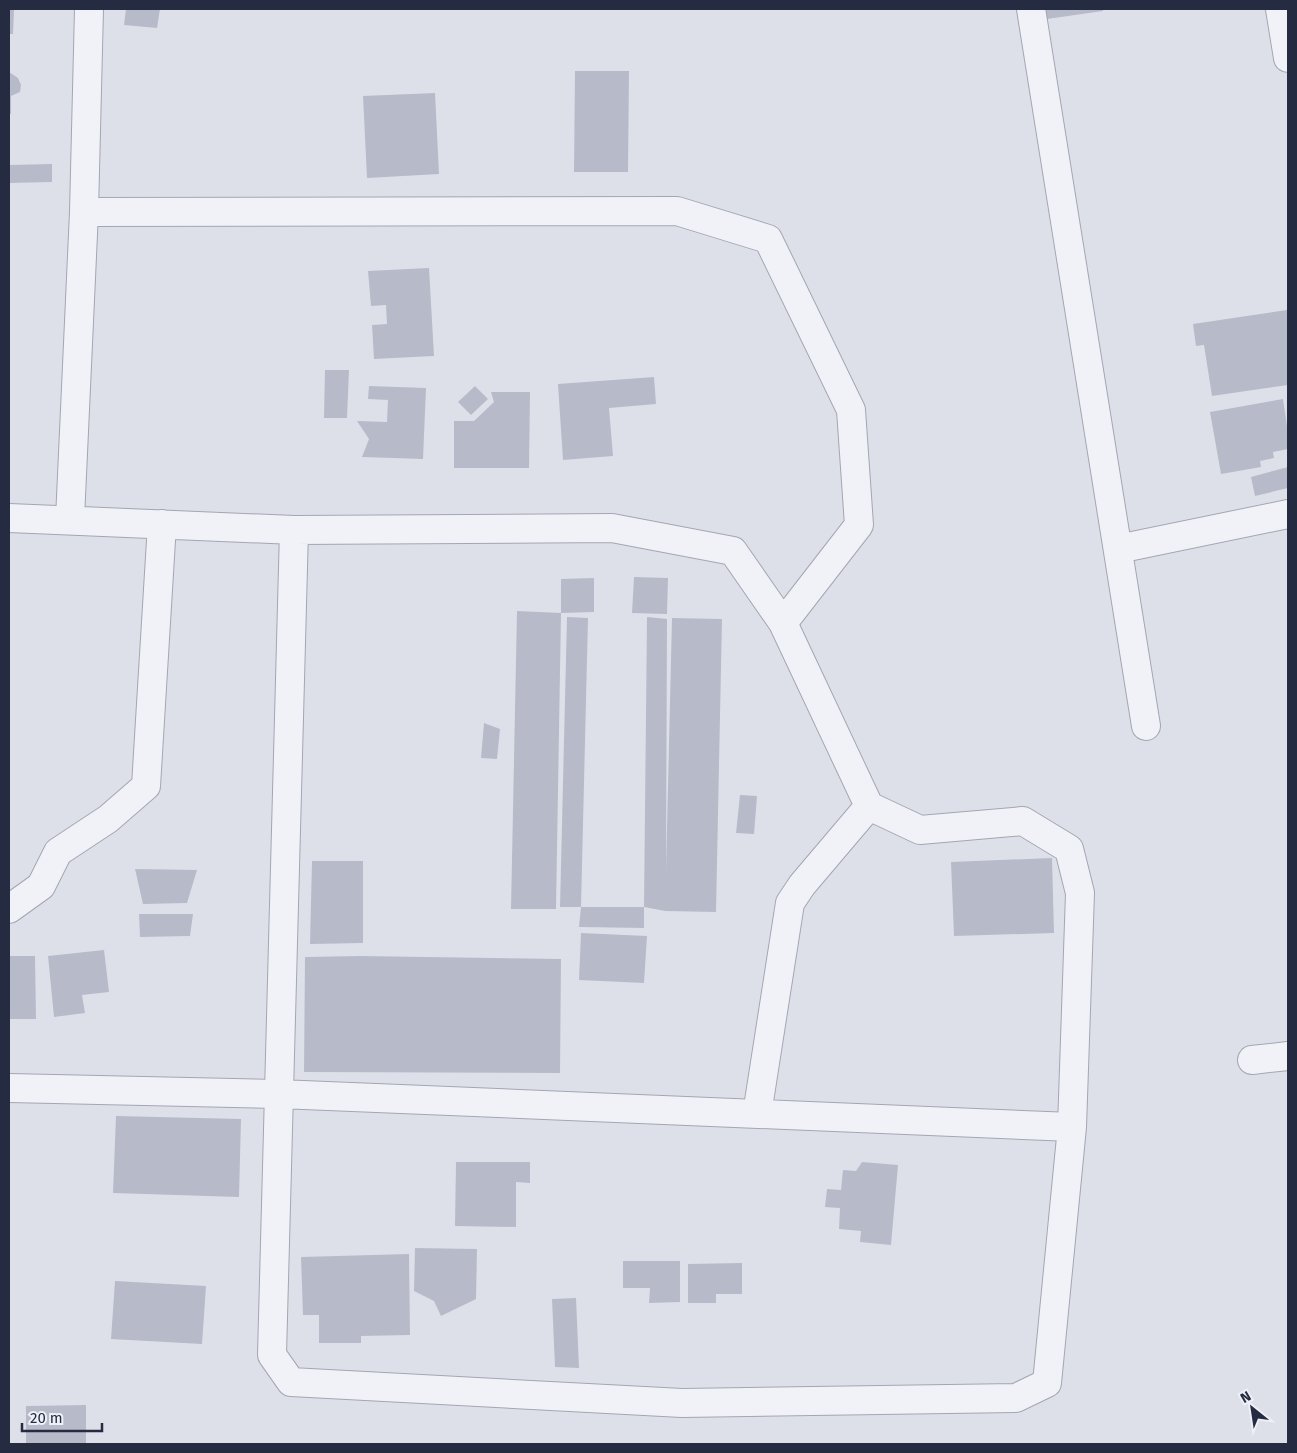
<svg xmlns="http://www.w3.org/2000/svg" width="1297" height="1453" font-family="'Fira Sans',sans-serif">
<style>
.building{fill:#b7bbc9}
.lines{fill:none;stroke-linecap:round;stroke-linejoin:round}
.minor-casing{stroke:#a3a6b3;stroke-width:30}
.minor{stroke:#f1f2f7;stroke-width:28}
</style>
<rect width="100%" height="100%" fill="#dee0e9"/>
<path class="building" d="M9 9H14L13 34H9Z
M126 9H160L157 28 124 25Z
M1038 9H1103V11L1040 20Z
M575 71H629L628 172H574Z
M9 72 18 78 21 85 20 92 11 96V114H9Z
M435 93 439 174 367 178 363 96Z
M52 164V182L9 183V165Z
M429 268 434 356 374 359 372 325 387 324 386 305 371 306 368 271Z
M1287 310 1288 385 1212 396 1204 345 1196 346 1193 324Z
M325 370H349L347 418H324Z
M654 377 656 404 609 408 613 456 563 460 558 384Z
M369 386 426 388 423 459 362 457 369 439 357 421 387 422 388 400 368 399Z
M475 386 488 399 471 415 458 402Z
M491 392H530L529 468H454V421H474L494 402Z
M1283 399 1288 433V449L1273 452 1274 458 1260 461 1261 467 1221 474 1210 412Z
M1288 467V488L1255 496 1251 477Z
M634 577 668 578 667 614 632 613Z
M594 578V612L561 613V579Z
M517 611 561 613 556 909H511Z
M567 617 588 618 581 907H560Z
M647 617 667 619 666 871 672 618 722 619 716 912 665 911 644 907V928L579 927 581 907H644Z
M484 723 500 729 497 759 481 758Z
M740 795 757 796 754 834 736 833Z
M1052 858 1054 933 954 936 951 862Z
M312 861H363V943L310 944Z
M135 869 197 870 187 903 143 904Z
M139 914H193L190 936 140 937Z
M581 933 647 936 644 983 579 980Z
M104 950 109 992 82 995 85 1013 54 1017 48 956Z
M9 956H35L36 1019H9Z
M360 956 561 959 560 1073 304 1072 305 957Z
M116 1116 241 1119 239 1197 113 1193Z
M456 1162H530V1183L516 1182V1227L455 1226Z
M862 1162 898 1165 891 1245 860 1242 861 1231 839 1229 840 1208 825 1207 827 1189 841 1190 843 1170 856 1171Z
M415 1248 477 1249 476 1299 441 1316 434 1301 414 1291Z
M409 1254 410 1335 361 1336V1343H319V1315H303L301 1257Z
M623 1261H680V1302L649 1303 650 1288H623Z
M742 1263V1294H716V1303H688V1264Z
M115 1281 206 1286 202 1344 111 1339Z
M576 1298 579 1368 555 1367 552 1299Z
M86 1405V1444H26V1406Z"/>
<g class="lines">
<g class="minor-casing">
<path id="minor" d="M1031 9 1146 726
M1280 9 1288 58
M84 212 677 211 768 239 851 410 859 525 783 623
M9 518 294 530 612 528 733 551 783 623 869 806 920 830 1023 821 1069 849 1080 893 1072 1127 1047 1383 1016 1398 682 1403 291 1382 272 1355 294 530
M70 519 84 212 89 9
M1118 549 1288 514
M9 909 41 886 58 852 108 819 146 786 162 524
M1252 1060 1288 1056
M9 1088 279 1094 1072 1127
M757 1114 790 903 802 885 869 806"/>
</g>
<use href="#minor" class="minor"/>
</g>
<rect width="1297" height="1453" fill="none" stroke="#252b41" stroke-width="20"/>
<g transform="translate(1252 1408) rotate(330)" stroke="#edf0f6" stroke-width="4" paint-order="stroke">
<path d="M0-4L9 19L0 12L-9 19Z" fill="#252b41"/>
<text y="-8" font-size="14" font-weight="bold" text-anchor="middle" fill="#252b41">N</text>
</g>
<path d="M22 1423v8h80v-8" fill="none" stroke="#252b41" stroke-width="2.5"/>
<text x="30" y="1423" font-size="15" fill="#252b41" stroke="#edf0f6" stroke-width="4" paint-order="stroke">20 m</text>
</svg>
